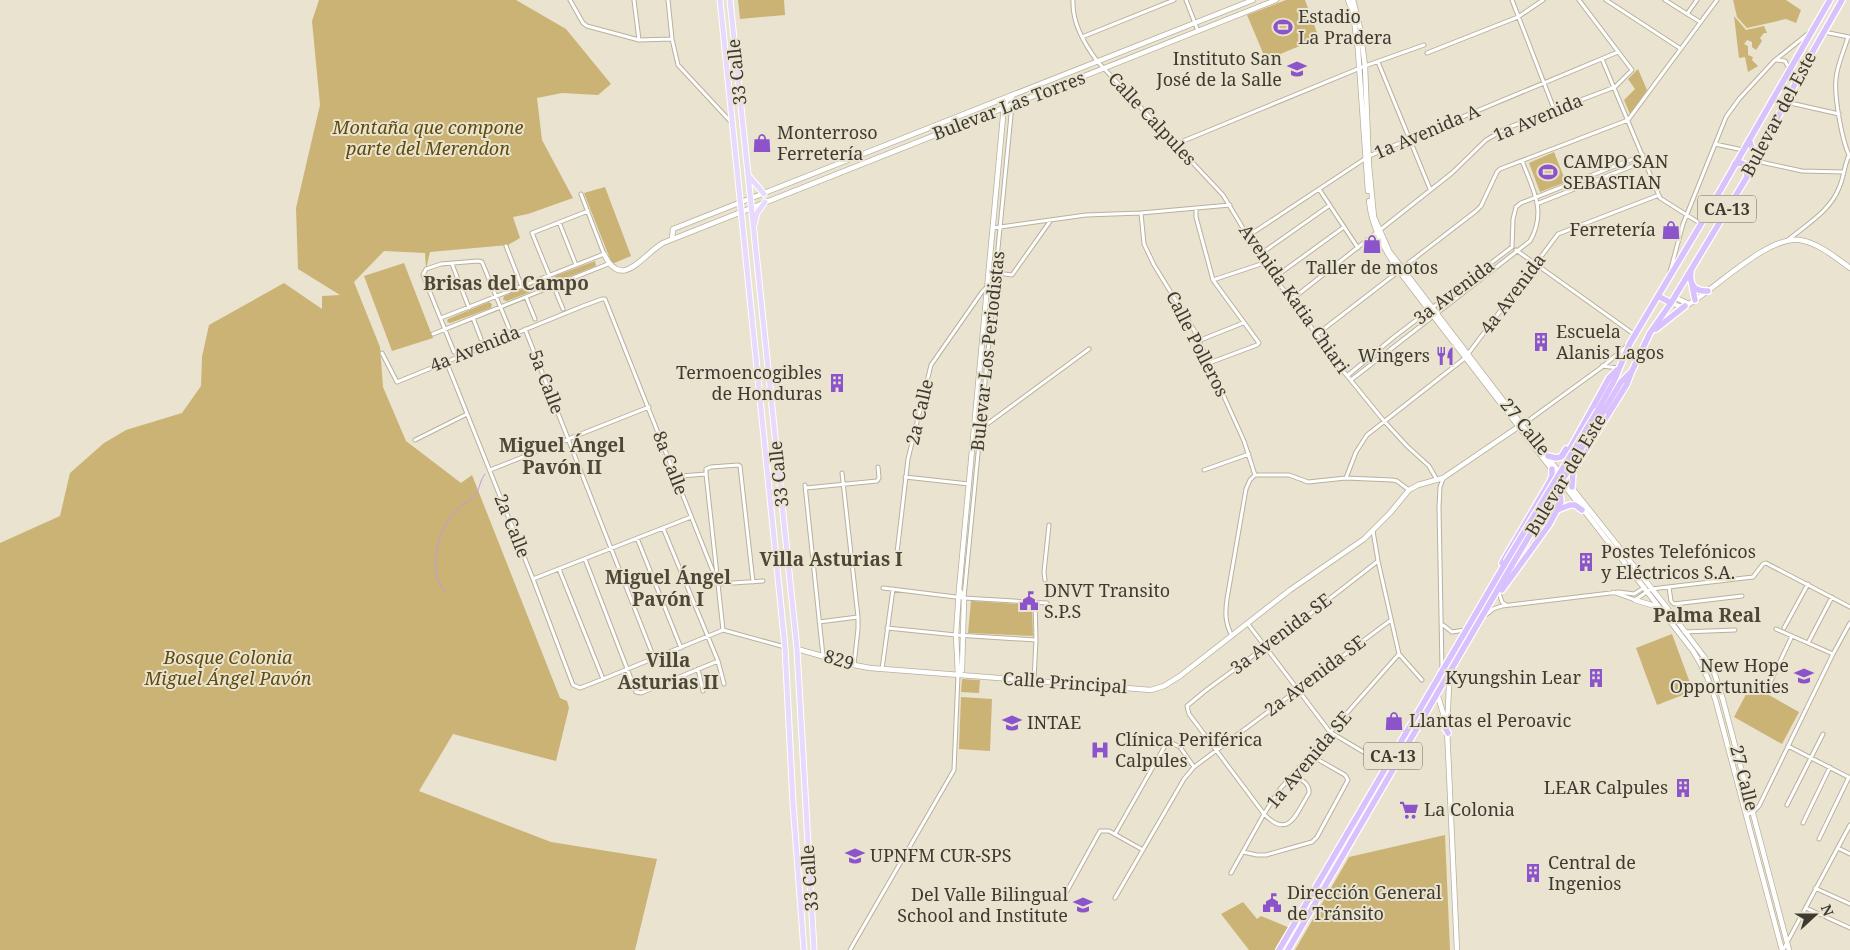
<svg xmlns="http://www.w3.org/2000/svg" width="1850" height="950" font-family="'Noto Serif',serif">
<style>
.green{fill:#cab374}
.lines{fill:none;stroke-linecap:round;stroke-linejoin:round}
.stream{stroke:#bb9ee6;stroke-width:1}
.street-casing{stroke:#b8b19e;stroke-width:5}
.secondary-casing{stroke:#b8b19e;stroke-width:6}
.primary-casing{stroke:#fff;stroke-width:7}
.highway-casing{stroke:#fff;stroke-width:8}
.street{stroke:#fff;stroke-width:3}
.secondary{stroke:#fff;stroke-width:4.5}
.primary{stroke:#e8dafd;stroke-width:5}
.highway{stroke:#d8c1fc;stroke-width:5.5}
.highway-bridge-casing{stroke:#fff;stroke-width:8;stroke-linecap:butt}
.highway-bridge{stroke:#d8c1fc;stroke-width:5.5}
.labels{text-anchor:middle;stroke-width:4;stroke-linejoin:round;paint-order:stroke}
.shield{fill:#eae3cf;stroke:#716d61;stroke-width:1}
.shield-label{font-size:16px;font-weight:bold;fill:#3d3a32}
.poi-label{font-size:18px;fill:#3d3a32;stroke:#eae3cf;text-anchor:start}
.street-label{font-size:18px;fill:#3d3a32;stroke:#eae3cf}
.park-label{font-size:18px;font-style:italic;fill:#5f4b0b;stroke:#eae3cf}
.neighbourhood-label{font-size:19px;font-weight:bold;fill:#4d4737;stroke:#eae3cf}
</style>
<rect width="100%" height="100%" fill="#eae3cf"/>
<path class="green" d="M319 0H516L566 29 611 84 598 95 562 93 537 98 542 140 573 198 528 214 513 217 520 238 508 245 430 252 426 269 425 253 384 251 354 282 380 347 383 387 406 441 461 483 472 475 560 698 567 701 569 708 556 761 453 734 419 791 551 842 657 859 635 950H0V543L60 516 70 473 104 443 126 430 182 413 201 386 202 357 209 325 284 283 322 309V296L340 295 298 269 296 208 320 105 312 21Z
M738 0H784L785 15 740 19Z
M1286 0H1305L1319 38 1266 60 1247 15Z
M1733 0H1786L1801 10 1796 23 1786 19 1747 28 1737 17Z
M1734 16 1746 30 1764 26 1767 33H1764L1760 38 1762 41 1756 50 1752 47V42L1747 40 1744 44 1748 46V55L1753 57 1752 60 1758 66 1748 72 1745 57 1739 58Z
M1638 69 1647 90 1630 114 1624 100 1635 89 1628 79Z
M1554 152 1566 182 1540 192 1529 163Z
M605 187 631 256 612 264 584 193Z
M595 261 596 266 558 281 554 280 555 276Z
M404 263 433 338 392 351 364 276Z
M541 282 545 283 543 287 507 301 503 300 504 296Z
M489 302 492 304 491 308 450 323 447 322 448 319Z
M971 601 1032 605 1033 636 968 633Z
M1672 634 1693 691 1657 705 1636 648Z
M962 679 980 680 979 693 961 692Z
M1751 685 1799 712 1782 744 1734 717Z
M961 697 992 699 990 751 959 749Z
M1445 835 1450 950H1295L1349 857Z
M1243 902 1257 919 1261 916 1290 928 1276 950H1249L1221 914Z"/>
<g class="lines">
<path class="stream" d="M445 592C426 569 438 529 457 509 461 504 468 502 473 498 480 492 479 481 485 474"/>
<g class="street-casing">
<path id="street" d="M570 0 583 23 587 26 639 40 672 39
M634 0 639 40
M668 0 672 39 678 65 731 122
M1073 0C1072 23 1084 43 1097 61L1223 195 1264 263 1344 372 1384 421 1407 446 1429 466 1437 480
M1186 0 1198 31
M1512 0 1554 109
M1606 0 1681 49
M1665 0 1700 22
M1687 14 1697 0
M1824 32 1849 37
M1082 37 1174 0
M1848 37C1844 51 1837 65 1836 79 1834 96 1842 142 1850 157
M1427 53 1518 17 1543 0
M1602 59 1660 198 1701 224
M1777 60 1785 61 1790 70
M1378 62 1430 189
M1786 102 1839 114
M1176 144 1365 66 1424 45
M1715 144 1743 150
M1756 161 1802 171 1843 172
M1319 189 1358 248
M1539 203 1645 161
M1196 208V217L1213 280 1259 343 1257 345 1209 363
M1141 213 1144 244 1154 265 1194 330 1244 441 1255 475
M559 222 576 265
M993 228 1086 215 1141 213 1230 205
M1380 230 1452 173 1486 140 1507 128 1615 87 1632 70 1579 0
M1248 236 1369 156 1618 52
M1788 240C1807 224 1830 211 1839 188 1844 177 1844 166 1849 155
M506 246 522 287
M1516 250 1635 335
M1259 255 1330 205
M452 264 469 308
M1402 268 1476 211 1481 206 1497 172 1500 169 1628 120 1717 0
M989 272 1012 275 1051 220
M1670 272 1683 224 1726 117 1739 99 1774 61 1809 33
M1275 277 1344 227
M1213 280 1264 263
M526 297 535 319
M1291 300 1376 233
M563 309 532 233 588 211
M441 318 604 254 581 194
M473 318 481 339
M525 329 654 658
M433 334 608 264
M1316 335 1399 271
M1198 341 1243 323
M454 352 423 275 426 269 441 264 478 261 482 262 509 328
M382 353 397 382 583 306 602 299H605L718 584 723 630
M446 361 533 579 573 685 580 688 603 679 723 630 785 647
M1602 366 1618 368
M1347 376 1394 337 1512 247 1513 219 1516 207 1521 203 1643 155
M1351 380 1530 241C1547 212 1533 189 1522 161
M1522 425 1602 367 1627 346
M979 430 1089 349
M415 440 467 414
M490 470 649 407
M1204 470 1249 454
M842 473 858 617V629L854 665
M706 474 718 584 763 581
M681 476 706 474V469L711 467 738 465 740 466 753 582
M905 477 969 484
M1346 478 1356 452 1367 435 1465 358 1558 234 1659 195
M805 485 823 656
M806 488 877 481 879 478 878 467
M663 528 718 661 724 684
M1373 531 1378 561 1399 654 1422 680
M637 538 681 648
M898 554 897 553 908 459 931 365 982 292 988 286
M585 559 636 692 641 693 718 661
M559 569 603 679
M533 579 691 517
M1045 580 1044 572 1049 525
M1669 587 1671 601 1674 604 1742 596
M883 588 964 598 1047 603
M1613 592 1635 600 1651 589 1753 577 1763 564 1766 563 1850 607
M1499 593 1502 602 1506 605
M964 597 1012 105
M1487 614 1493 609 1502 606 1619 592 1634 594 1645 587
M819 622 858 617
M1248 624 1330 732 1387 766
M1443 625 1452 632 1465 630
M887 628 956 635 1036 640
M1784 628 1808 584
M1776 629 1833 654
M1684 632 1735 630
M1232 636C1225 623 1225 613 1227 599L1246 489 1250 480 1255 475H1289L1308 482 1346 478 1392 480 1397 481 1409 490
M1808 643 1832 597
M698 669 703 691
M882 669 893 589
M1442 669 1439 507 1440 487 1443 479
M1034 680 1036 640 1035 602
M1767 689 1792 636
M1788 746 1850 778
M1293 775C1300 779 1310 783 1309 793 1296 814 1289 840 1264 814L1189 714 1187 706 1205 691 1306 617 1378 561
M1787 805 1823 734
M1747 815 1754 811 1759 806 1833 654 1850 623
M1803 823 1830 767
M1115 834 1166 744 1172 743 1180 747 1194 767
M1819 839 1849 777
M1838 848 1850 854
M1243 852 1257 855H1266L1312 842 1317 837 1348 780 1345 775 1310 755
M1231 873 1264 814 1280 789 1399 654
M1815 888 1850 904
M1067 891 1100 831H1109L1143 850
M1115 898 1184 779 1194 767 1391 620
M1806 908 1850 928
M850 950 954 770 958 675
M1783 950 1850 825"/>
</g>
<g class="secondary-casing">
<path id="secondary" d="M1348 0 1353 13 1358 50 1368 191
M1353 0 1360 28 1365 66 1369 166 1374 217 1389 251 1522 425 1668 609 1708 662 1715 675 1723 700 1789 950
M1369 201C1372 228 1384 249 1399 271 1496 399 1595 524 1693 651 1704 668 1711 683 1716 702L1782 950
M672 239 673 229 1253 0
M604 254C622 292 643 254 663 243L1276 0
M1674 297 1689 304
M1671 303 1681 307 1689 304C1716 288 1769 235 1800 240 1818 243 1835 257 1850 268
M1635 600 1658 607
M797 649 854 665 870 668 1151 690 1164 686 1180 676 1290 590 1364 539 1390 513 1409 490 1418 485 1443 478 1518 427
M1452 671 1449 686 1447 728 1457 950
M958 675 956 635 959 590 1004 106 1007 100 1012 97
M958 675 962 670 964 598 960 591
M1434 683 1446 723"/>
</g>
<g class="primary-casing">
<path id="primary" d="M720 0 785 647 793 803 804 950
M730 0 797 649 814 950
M748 175 764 194
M754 225 757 213 765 202"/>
</g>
<g class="highway-casing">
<path id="highway" d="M1749 140 1753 150H1757L1762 148
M1735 164 1741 163 1744 164 1747 175
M1691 271C1689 284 1694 292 1708 291
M1692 285 1695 300
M1658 296 1671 303
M1656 329 1685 306
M1598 410 1614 381 1630 343 1701 224 1830 0
M1603 412 1621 382 1632 371 1650 333 1671 303 1747 177 1800 74 1842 0
M1548 456 1556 458 1561 457 1566 449
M1568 463 1566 456 1609 378 1617 370
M1572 487 1573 471 1627 384 1631 373
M1546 493 1553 490 1560 494 1561 502 1555 508
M1502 563 1549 483 1552 476V469
M1502 590 1549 525 1557 510 1570 505H1575L1582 510
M1420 723C1437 716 1440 718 1448 733
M1279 950 1506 562
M1288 950 1512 565"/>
</g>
<use href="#street" class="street"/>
<use href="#secondary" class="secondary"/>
<use href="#primary" class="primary"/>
<use href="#highway" class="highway"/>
<g class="highway-bridge-casing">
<path id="highway-bridge" d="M1506 562 1598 410
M1512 565 1603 412"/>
</g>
<use href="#highway-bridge" class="highway-bridge"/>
</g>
<defs>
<g id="stadium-bare" transform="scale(1.5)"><path d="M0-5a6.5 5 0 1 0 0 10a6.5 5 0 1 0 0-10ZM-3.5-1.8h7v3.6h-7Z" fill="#8b54cb" stroke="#eae3cf" stroke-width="2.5" paint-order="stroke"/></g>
<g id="school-bare" transform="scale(1.5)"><path d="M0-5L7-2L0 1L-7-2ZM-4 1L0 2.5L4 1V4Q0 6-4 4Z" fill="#8b54cb" stroke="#eae3cf" stroke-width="2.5" paint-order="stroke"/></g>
<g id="shop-bare" transform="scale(1.5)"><path d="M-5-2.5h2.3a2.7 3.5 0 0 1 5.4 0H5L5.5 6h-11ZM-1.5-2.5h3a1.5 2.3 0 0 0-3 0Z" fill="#8b54cb" stroke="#eae3cf" stroke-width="2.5" paint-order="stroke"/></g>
<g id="building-bare" transform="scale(1.5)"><path d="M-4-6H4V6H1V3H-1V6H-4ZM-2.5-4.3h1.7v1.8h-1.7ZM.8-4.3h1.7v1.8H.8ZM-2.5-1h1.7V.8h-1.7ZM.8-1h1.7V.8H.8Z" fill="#8b54cb" stroke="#eae3cf" stroke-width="2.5" paint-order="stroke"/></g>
<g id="restaurant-bare" transform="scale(1.5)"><path d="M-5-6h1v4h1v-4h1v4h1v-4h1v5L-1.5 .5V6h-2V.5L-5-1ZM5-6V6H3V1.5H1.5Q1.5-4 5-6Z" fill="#8b54cb" stroke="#eae3cf" stroke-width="2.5" paint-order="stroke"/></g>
<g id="civic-bare" transform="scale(1.5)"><path d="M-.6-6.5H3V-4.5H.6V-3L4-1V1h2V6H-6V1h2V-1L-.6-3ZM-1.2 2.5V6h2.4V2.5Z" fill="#8b54cb" stroke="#eae3cf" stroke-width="2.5" paint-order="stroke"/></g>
<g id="hospital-bare" transform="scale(1.5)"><path d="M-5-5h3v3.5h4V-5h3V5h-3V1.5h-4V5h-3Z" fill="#8b54cb" stroke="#eae3cf" stroke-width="2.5" paint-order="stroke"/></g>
<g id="supermarket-bare" transform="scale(1.5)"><path d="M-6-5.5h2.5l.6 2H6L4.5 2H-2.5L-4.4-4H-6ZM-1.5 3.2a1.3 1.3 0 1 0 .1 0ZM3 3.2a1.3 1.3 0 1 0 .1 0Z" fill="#8b54cb" stroke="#eae3cf" stroke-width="2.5" paint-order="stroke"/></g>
<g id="university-bare" transform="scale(1.5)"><path d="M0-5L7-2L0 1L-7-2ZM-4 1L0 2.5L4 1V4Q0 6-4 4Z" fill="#8b54cb" stroke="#eae3cf" stroke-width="2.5" paint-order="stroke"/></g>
</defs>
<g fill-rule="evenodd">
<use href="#stadium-bare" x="1283" y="27"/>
<use href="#school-bare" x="1297" y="69"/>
<use href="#shop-bare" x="762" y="143"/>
<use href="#stadium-bare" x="1548" y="172"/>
<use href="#shop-bare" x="1671" y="230"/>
<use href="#shop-bare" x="1372" y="244"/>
<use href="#building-bare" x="1541" y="342"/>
<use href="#restaurant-bare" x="1445" y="356"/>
<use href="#building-bare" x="837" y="383"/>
<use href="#building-bare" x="1586" y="562"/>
<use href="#civic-bare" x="1029" y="601"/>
<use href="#school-bare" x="1804" y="676"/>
<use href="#building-bare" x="1596" y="678"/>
<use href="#shop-bare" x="1394" y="721"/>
<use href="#school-bare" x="1012" y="723"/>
<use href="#hospital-bare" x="1100" y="750"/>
<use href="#building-bare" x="1683" y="788"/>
<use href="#supermarket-bare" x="1409" y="810"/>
<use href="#university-bare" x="855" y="856"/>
<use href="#building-bare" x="1533" y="873"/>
<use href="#civic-bare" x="1272" y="903"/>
<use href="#school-bare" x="1083" y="905"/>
</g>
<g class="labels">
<g class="shield">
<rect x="1698" y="195.5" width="58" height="27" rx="4"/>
<rect x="1364" y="742.5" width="58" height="27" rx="4"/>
</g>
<g class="shield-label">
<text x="1727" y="215">CA-13</text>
<text x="1393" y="762">CA-13</text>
</g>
<g class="poi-label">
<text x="1298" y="23">Estadio<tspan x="1298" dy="21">La Pradera</tspan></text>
<text x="1282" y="65" text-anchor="end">Instituto San<tspan x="1282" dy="21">José de la Salle</tspan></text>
<text x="777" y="139">Monterroso<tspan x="777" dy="21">Ferretería</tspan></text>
<text x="1563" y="168">CAMPO SAN<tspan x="1563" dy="21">SEBASTIAN</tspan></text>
<text x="1656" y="236" text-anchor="end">Ferretería</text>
<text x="1372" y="274" text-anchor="middle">Taller de motos</text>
<text x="1556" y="338">Escuela<tspan x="1556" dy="21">Alanis Lagos</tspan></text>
<text x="1430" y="362" text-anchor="end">Wingers</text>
<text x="822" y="379" text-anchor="end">Termoencogibles<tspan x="822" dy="21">de Honduras</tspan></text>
<text x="1601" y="558">Postes Telefónicos<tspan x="1601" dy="21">y Eléctricos S.A.</tspan></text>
<text x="1044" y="597">DNVT Transito<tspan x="1044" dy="21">S.P.S</tspan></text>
<text x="1789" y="672" text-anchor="end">New Hope<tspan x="1789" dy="21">Opportunities</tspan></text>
<text x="1581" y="684" text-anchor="end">Kyungshin Lear</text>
<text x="1409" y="727">Llantas el Peroavic</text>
<text x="1027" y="729">INTAE</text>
<text x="1115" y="746">Clínica Periférica<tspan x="1115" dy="21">Calpules</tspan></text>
<text x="1668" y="794" text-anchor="end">LEAR Calpules</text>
<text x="1424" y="816">La Colonia</text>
<text x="870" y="862">UPNFM CUR-SPS</text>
<text x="1548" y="869">Central de<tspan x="1548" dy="21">Ingenios</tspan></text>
<text x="1287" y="899">Dirección General<tspan x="1287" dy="21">de Tránsito</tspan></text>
<text x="1068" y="901" text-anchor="end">Del Valle Bilingual<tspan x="1068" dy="21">School and Institute</tspan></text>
</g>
<g class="street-label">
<text transform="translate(737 72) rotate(-96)" y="6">33 Calle</text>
<text transform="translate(1009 106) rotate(-21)" y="6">Bulevar Las Torres</text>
<text transform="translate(1779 114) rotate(-62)" y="6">Bulevar del Este</text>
<text transform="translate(1538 118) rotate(-23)" y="6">1a Avenida</text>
<text transform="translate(1152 119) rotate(47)" y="6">Calle Calpules</text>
<text transform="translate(1427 132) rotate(-23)" y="6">1a Avenida A</text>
<text transform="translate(1454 292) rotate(-37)" y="6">3a Avenida</text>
<text transform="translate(1513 294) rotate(-53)" y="6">4a Avenida</text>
<text transform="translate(1294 299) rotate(55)" y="6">Avenida Katia Chiari</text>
<text transform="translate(1197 344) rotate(63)" y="6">Calle Polleros</text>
<text transform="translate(475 349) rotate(-22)" y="6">4a Avenida</text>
<text transform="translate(988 351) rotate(-84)" y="6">Bulevar Los Periodistas</text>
<text transform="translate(546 382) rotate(69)" y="6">5a Calle</text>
<text transform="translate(920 412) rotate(-77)" y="6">2a Calle</text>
<text transform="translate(1525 427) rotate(51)" y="6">27 Calle</text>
<text transform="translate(670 463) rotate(69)" y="6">8a Calle</text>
<text transform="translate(779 474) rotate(-96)" y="6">33 Calle</text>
<text transform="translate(1566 475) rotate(-59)" y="6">Bulevar del Este</text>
<text transform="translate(512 526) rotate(68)" y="6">2a Calle</text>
<text transform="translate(1281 634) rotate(-37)" y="6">3a Avenida SE</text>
<text transform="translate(839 660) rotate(16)" y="6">829</text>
<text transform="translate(1315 676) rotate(-37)" y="6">2a Avenida SE</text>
<text transform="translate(1065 683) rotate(4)" y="6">Calle Principal</text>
<text transform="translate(1309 760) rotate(-50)" y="6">1a Avenida SE</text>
<text transform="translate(1744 778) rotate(76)" y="6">27 Calle</text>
<text transform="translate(810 878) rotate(-94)" y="6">33 Calle</text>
</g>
<g class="park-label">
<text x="428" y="134">Montaña que compone<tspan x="428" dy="21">parte del Merendon</tspan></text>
<text x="228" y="664">Bosque Colonia<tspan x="228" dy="21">Miguel Ángel Pavón</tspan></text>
</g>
<g class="neighbourhood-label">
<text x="506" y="290">Brisas del Campo</text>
<text x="562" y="452">Miguel Ángel<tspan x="562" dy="22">Pavón II</tspan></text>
<text x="831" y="566">Villa Asturias I</text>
<text x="668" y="584">Miguel Ángel<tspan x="668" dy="22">Pavón I</tspan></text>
<text x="1707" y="622">Palma Real</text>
<text x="668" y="667">Villa<tspan x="668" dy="22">Asturias II</tspan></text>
</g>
</g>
<g transform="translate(1815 915) rotate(69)" stroke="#eae3cf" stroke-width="4" paint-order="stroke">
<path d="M0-4L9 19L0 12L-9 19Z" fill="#3d3a32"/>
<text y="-8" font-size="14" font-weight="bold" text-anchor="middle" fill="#3d3a32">N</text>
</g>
</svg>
